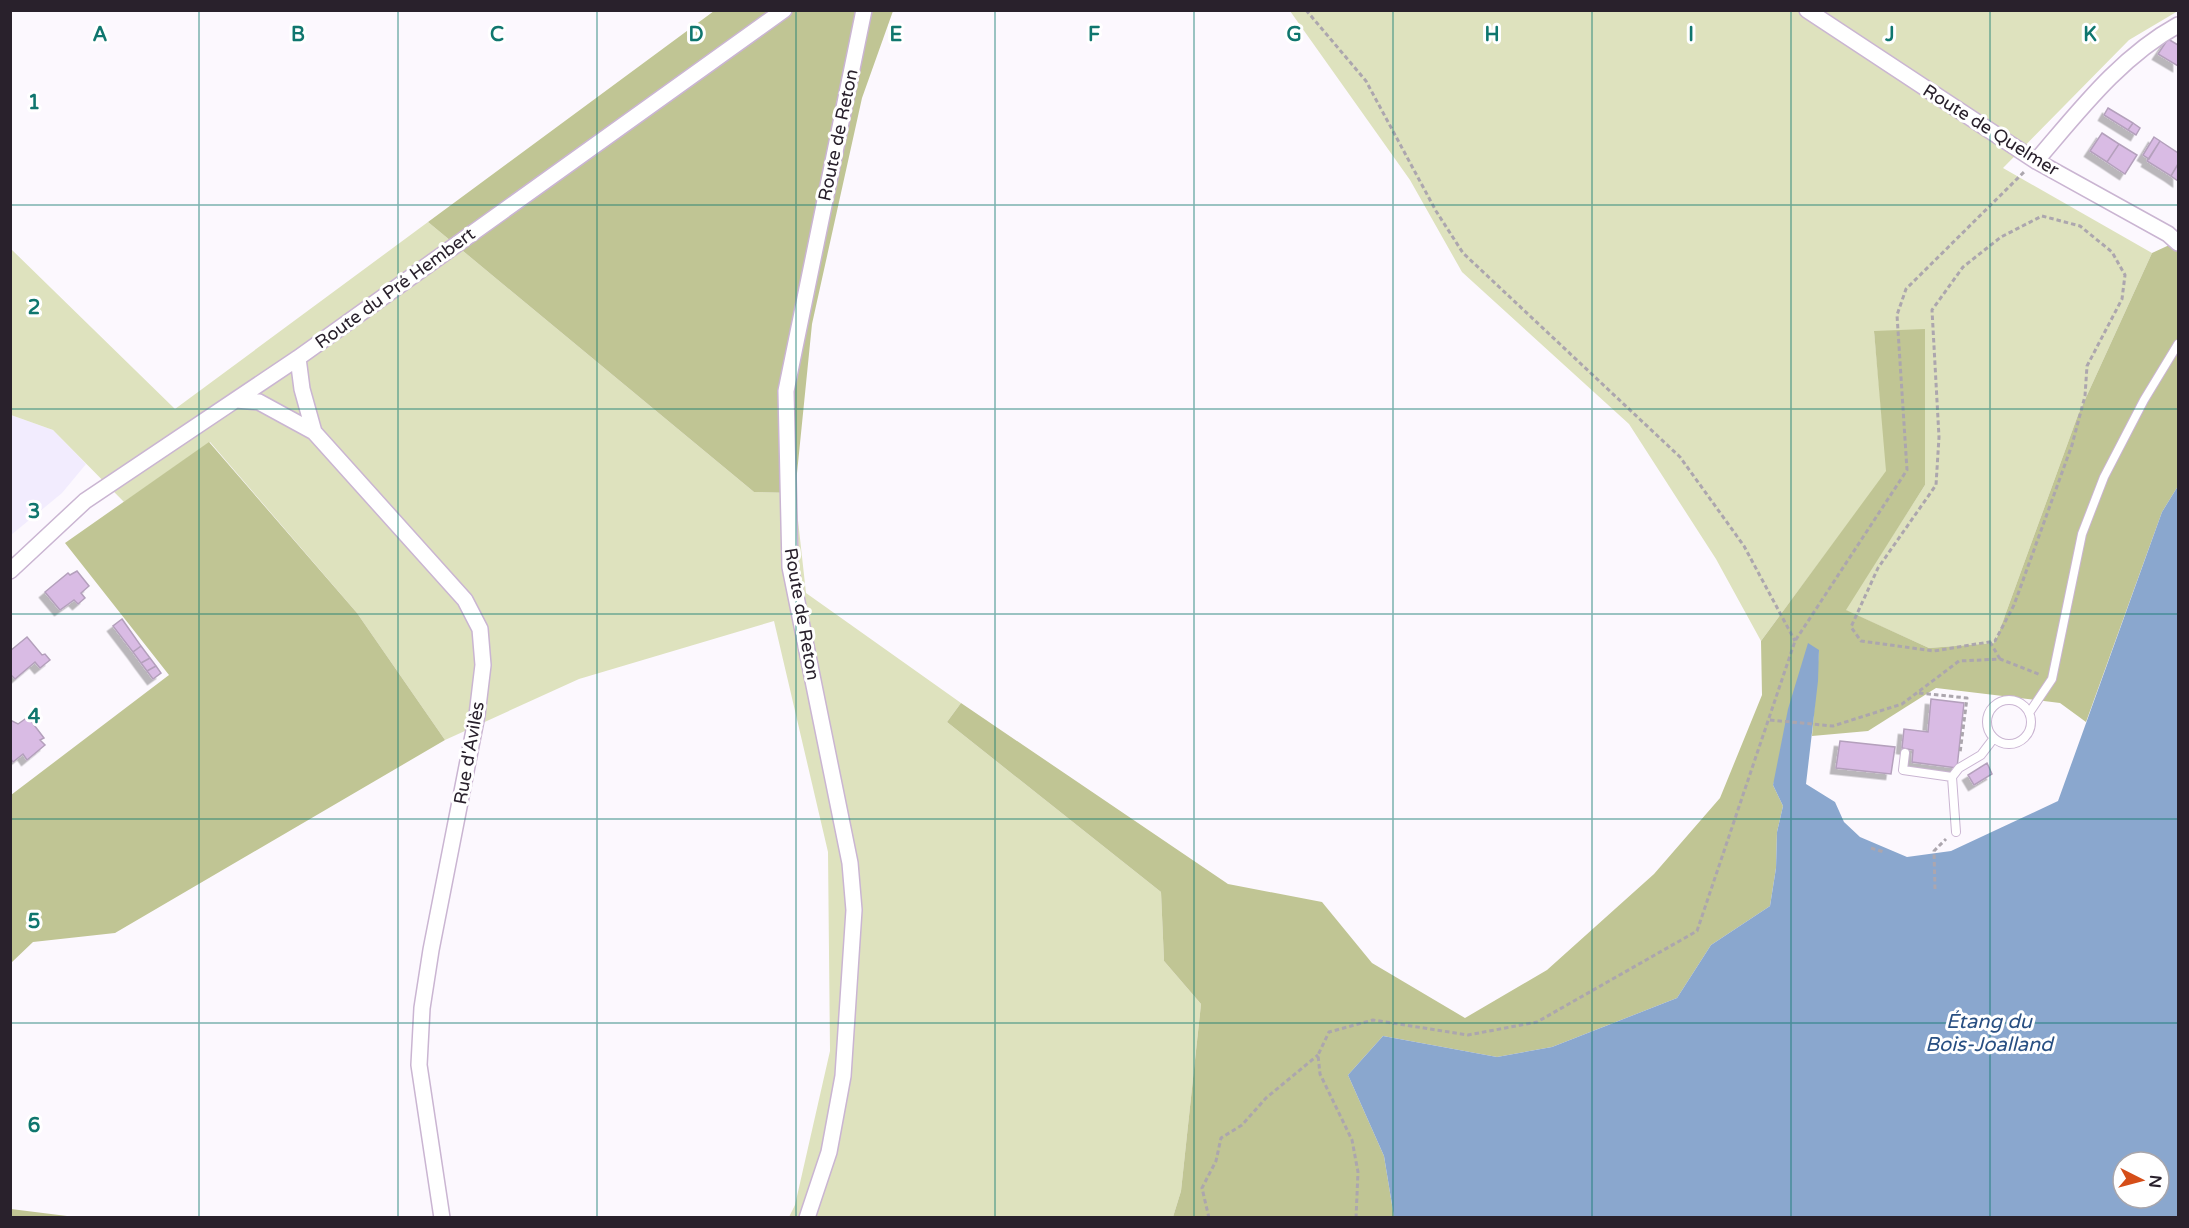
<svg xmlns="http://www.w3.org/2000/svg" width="2189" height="1228" font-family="'Varela Round',sans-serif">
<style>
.medical{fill:#f2ecfe}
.green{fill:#dee2be}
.forest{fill:#c0c594}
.water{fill:#8aa7ce;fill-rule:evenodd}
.building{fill:#d9bbe4;stroke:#b4a0bc;stroke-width:1.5;filter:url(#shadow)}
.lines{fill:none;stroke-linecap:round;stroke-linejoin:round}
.lane-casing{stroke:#cab5d2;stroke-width:10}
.street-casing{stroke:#cab5d2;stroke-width:18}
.path{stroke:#aca6ae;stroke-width:3;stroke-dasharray:4.5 3;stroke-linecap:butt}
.lane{stroke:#fff;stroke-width:8}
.street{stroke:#fff;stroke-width:15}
.grid{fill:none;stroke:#0f766e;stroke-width:1.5;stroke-opacity:0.55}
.labels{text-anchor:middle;stroke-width:6;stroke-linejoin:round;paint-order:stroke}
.street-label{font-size:18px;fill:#29212c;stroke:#fff}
.water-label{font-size:20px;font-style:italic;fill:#284f82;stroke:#fff}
.grid-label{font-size:20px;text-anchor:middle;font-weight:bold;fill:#0f766e;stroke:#fff;stroke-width:6;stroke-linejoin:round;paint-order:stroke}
</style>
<defs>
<filter id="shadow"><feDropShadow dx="-5.5" dy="5.5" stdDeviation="0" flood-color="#0004"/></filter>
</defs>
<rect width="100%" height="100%" fill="#fcf8fe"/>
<path class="medical" d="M11 415 53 430 86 464 62 493 11 535Z"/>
<path class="green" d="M1290 11H2178L2129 40 2003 168 2152 253 2078 415 1995 643 1929 648 1845 610 1925 485 1874 331 1887 471 1761 641 1716 559 1629 424 1462 272 1410 180Z
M428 222 754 492 795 493 806 593 961 703 947 722 1161 892 1164 961 1201 1004 1181 1191 1173 1217H789L795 1205 830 1051 828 852 774 621 579 679 445 740 357 613 210 442 124 502 53 430 11 415 10 248 175 409Z"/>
<path class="forest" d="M714 11H893L862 98 812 324 795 493 754 492 428 222Z
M2178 241V486L2162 512 2086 722 2060 703 1936 688 1868 731 1812 736 1819 650 1773 785 1783 806 1777 832 1776 868 1770 906 1711 945 1677 998 1552 1047 1497 1057 1383 1036 1348 1075 1384 1156 1394 1217H1173L1181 1191 1201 1004 1164 961 1161 892 947 722 961 703 1228 884 1322 902 1372 963 1465 1018 1547 970 1654 874 1720 798 1762 695 1761 641 1886 471 1874 331 1925 329V485L1846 610 1929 648 1995 643 2078 415 2152 253Z
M209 442 357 613 445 740 115 933 33 942 11 963V795L169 675 65 543Z
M10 1209H11L75 1217H11Z"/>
<path class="water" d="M2178 486V1217H1394L1384 1156 1348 1075 1383 1036 1497 1057 1552 1047 1677 998 1711 945 1770 906 1776 868 1777 832 1783 806 1773 785 1788 709 1808 643 1819 650 1818 681 1806 784 1835 802 1844 822 1860 837 1907 857 1951 851 2058 801 2162 512ZM2123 1162H2159V1198H2123Z"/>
<path class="building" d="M2168 39 2178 45V66L2158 54Z
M2108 108 2133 123 2128 130 2104 115Z
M2133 123 2140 128 2136 135 2128 130Z
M2102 133 2119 144 2107 162 2090 151Z
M2154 137 2160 141 2149 159 2143 155Z
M2160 141 2178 153V164L2171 176 2147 161Z
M2119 144 2137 155 2125 174 2107 162Z
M2178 164V181L2171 176Z
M77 571 89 586 81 593 85 598 78 604 74 600 60 610 45 592 68 573 70 575Z
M122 619 141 646 133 652 113 626Z
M27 637 42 655 45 654 50 660 40 668 35 662 15 679 10 674V651Z
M141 646 150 658 141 663 133 652Z
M150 658 156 666 147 671 141 663Z
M156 666 161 673 153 679 147 671Z
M1931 699 1964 703 1957 768 1912 762 1913 750 1902 748 1904 729 1928 732Z
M28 717 44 738 40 740 45 745 27 760 23 754 13 762 10 758V720L18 724Z
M1840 741 1895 747 1891 774 1836 768Z
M1987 763 1992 774 1974 785 1968 775Z"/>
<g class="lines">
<g class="lane-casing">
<path id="lane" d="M1987 722a22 22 0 1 1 44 0a22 22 0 1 1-44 0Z
M2029 713 2052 679 2082 534 2104 477 2144 400 2178 344
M1905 753 1903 770 1952 777
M1956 832 1952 777 1959 768 1981 755 1994 738"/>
</g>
<g class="street-casing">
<path id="street" d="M1807 10 2036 161 2168 234 2178 243
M2036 161C2079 111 2120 57 2178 25
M298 358 302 389 314 432
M236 400 259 402 314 432 465 600 480 629 483 665 477 715 431 950 422 1008 419 1065 442 1218
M10 571 85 501 298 358 784 10
M807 1218 829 1152 843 1076 854 910 850 863 790 567 786 391 864 10"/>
</g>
<path class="path" d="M1306 10 1366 81 1436 211 1463 253 1680 457 1744 546 1795 641
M2042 216 2080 226 2112 252 2125 275 2122 299 2087 366 2085 396 2072 445 2014 605 1995 641 1934 651 1861 641 1851 627 1878 568 1936 485 1939 437 1932 310 1963 267 2001 237Z
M1990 642 2000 659
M1919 693 1967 698 1960 753
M1770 720 1833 726 1902 704 1959 661 2000 659 2041 675
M1871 848 1884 852
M1935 889 1934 851 1946 839
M1209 1218 1202 1188 1216 1161 1221 1138 1242 1125 1266 1098 1318 1055
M1356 1218 1358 1172 1352 1140 1320 1074 1318 1055 1329 1032 1373 1020 1468 1035 1537 1022 1697 931 1795 641 1907 470 1897 315 1906 289 2024 172"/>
<use href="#lane" class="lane"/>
<use href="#street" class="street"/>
</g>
<path class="grid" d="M199 10V1218M398 10V1218M597 10V1218M796 10V1218M995 10V1218M1194 10V1218M1393 10V1218M1592 10V1218M1791 10V1218M1990 10V1218M10 205H2178M10 409H2178M10 614H2178M10 819H2178M10 1023H2178"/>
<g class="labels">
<g class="street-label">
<text transform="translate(1991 130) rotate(32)" y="6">Route de Quelmer</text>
<text transform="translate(838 135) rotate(-78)" y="6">Route de Reton</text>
<text transform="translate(395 288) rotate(-36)" y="6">Route du Pré Hembert</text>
<text transform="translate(802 614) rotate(80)" y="6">Route de Reton</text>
<text transform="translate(469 753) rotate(-80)" y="6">Rue d'Avilès</text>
</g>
<g class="water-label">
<text x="1989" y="1028">Étang du<tspan x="1989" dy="23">Bois-Joalland</tspan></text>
</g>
</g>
<g class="grid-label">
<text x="100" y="41">A</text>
<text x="298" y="41">B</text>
<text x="497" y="41">C</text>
<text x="696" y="41">D</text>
<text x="896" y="41">E</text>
<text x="1094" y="41">F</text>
<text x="1294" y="41">G</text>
<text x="1492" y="41">H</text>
<text x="1691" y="41">I</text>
<text x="1890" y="41">J</text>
<text x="2090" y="41">K</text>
<text x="34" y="109">1</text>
<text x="34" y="314">2</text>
<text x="34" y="518">3</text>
<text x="34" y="723">4</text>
<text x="34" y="928">5</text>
<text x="34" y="1132">6</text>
</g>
<rect width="2189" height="1228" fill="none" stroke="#29212c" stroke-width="24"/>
<g transform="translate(2141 1180) rotate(96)"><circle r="28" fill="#ffffff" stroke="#a9a6ab" stroke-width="1.5"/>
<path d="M0-4.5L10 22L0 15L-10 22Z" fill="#d54e19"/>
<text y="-9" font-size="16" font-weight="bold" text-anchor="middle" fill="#29212c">N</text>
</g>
</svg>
